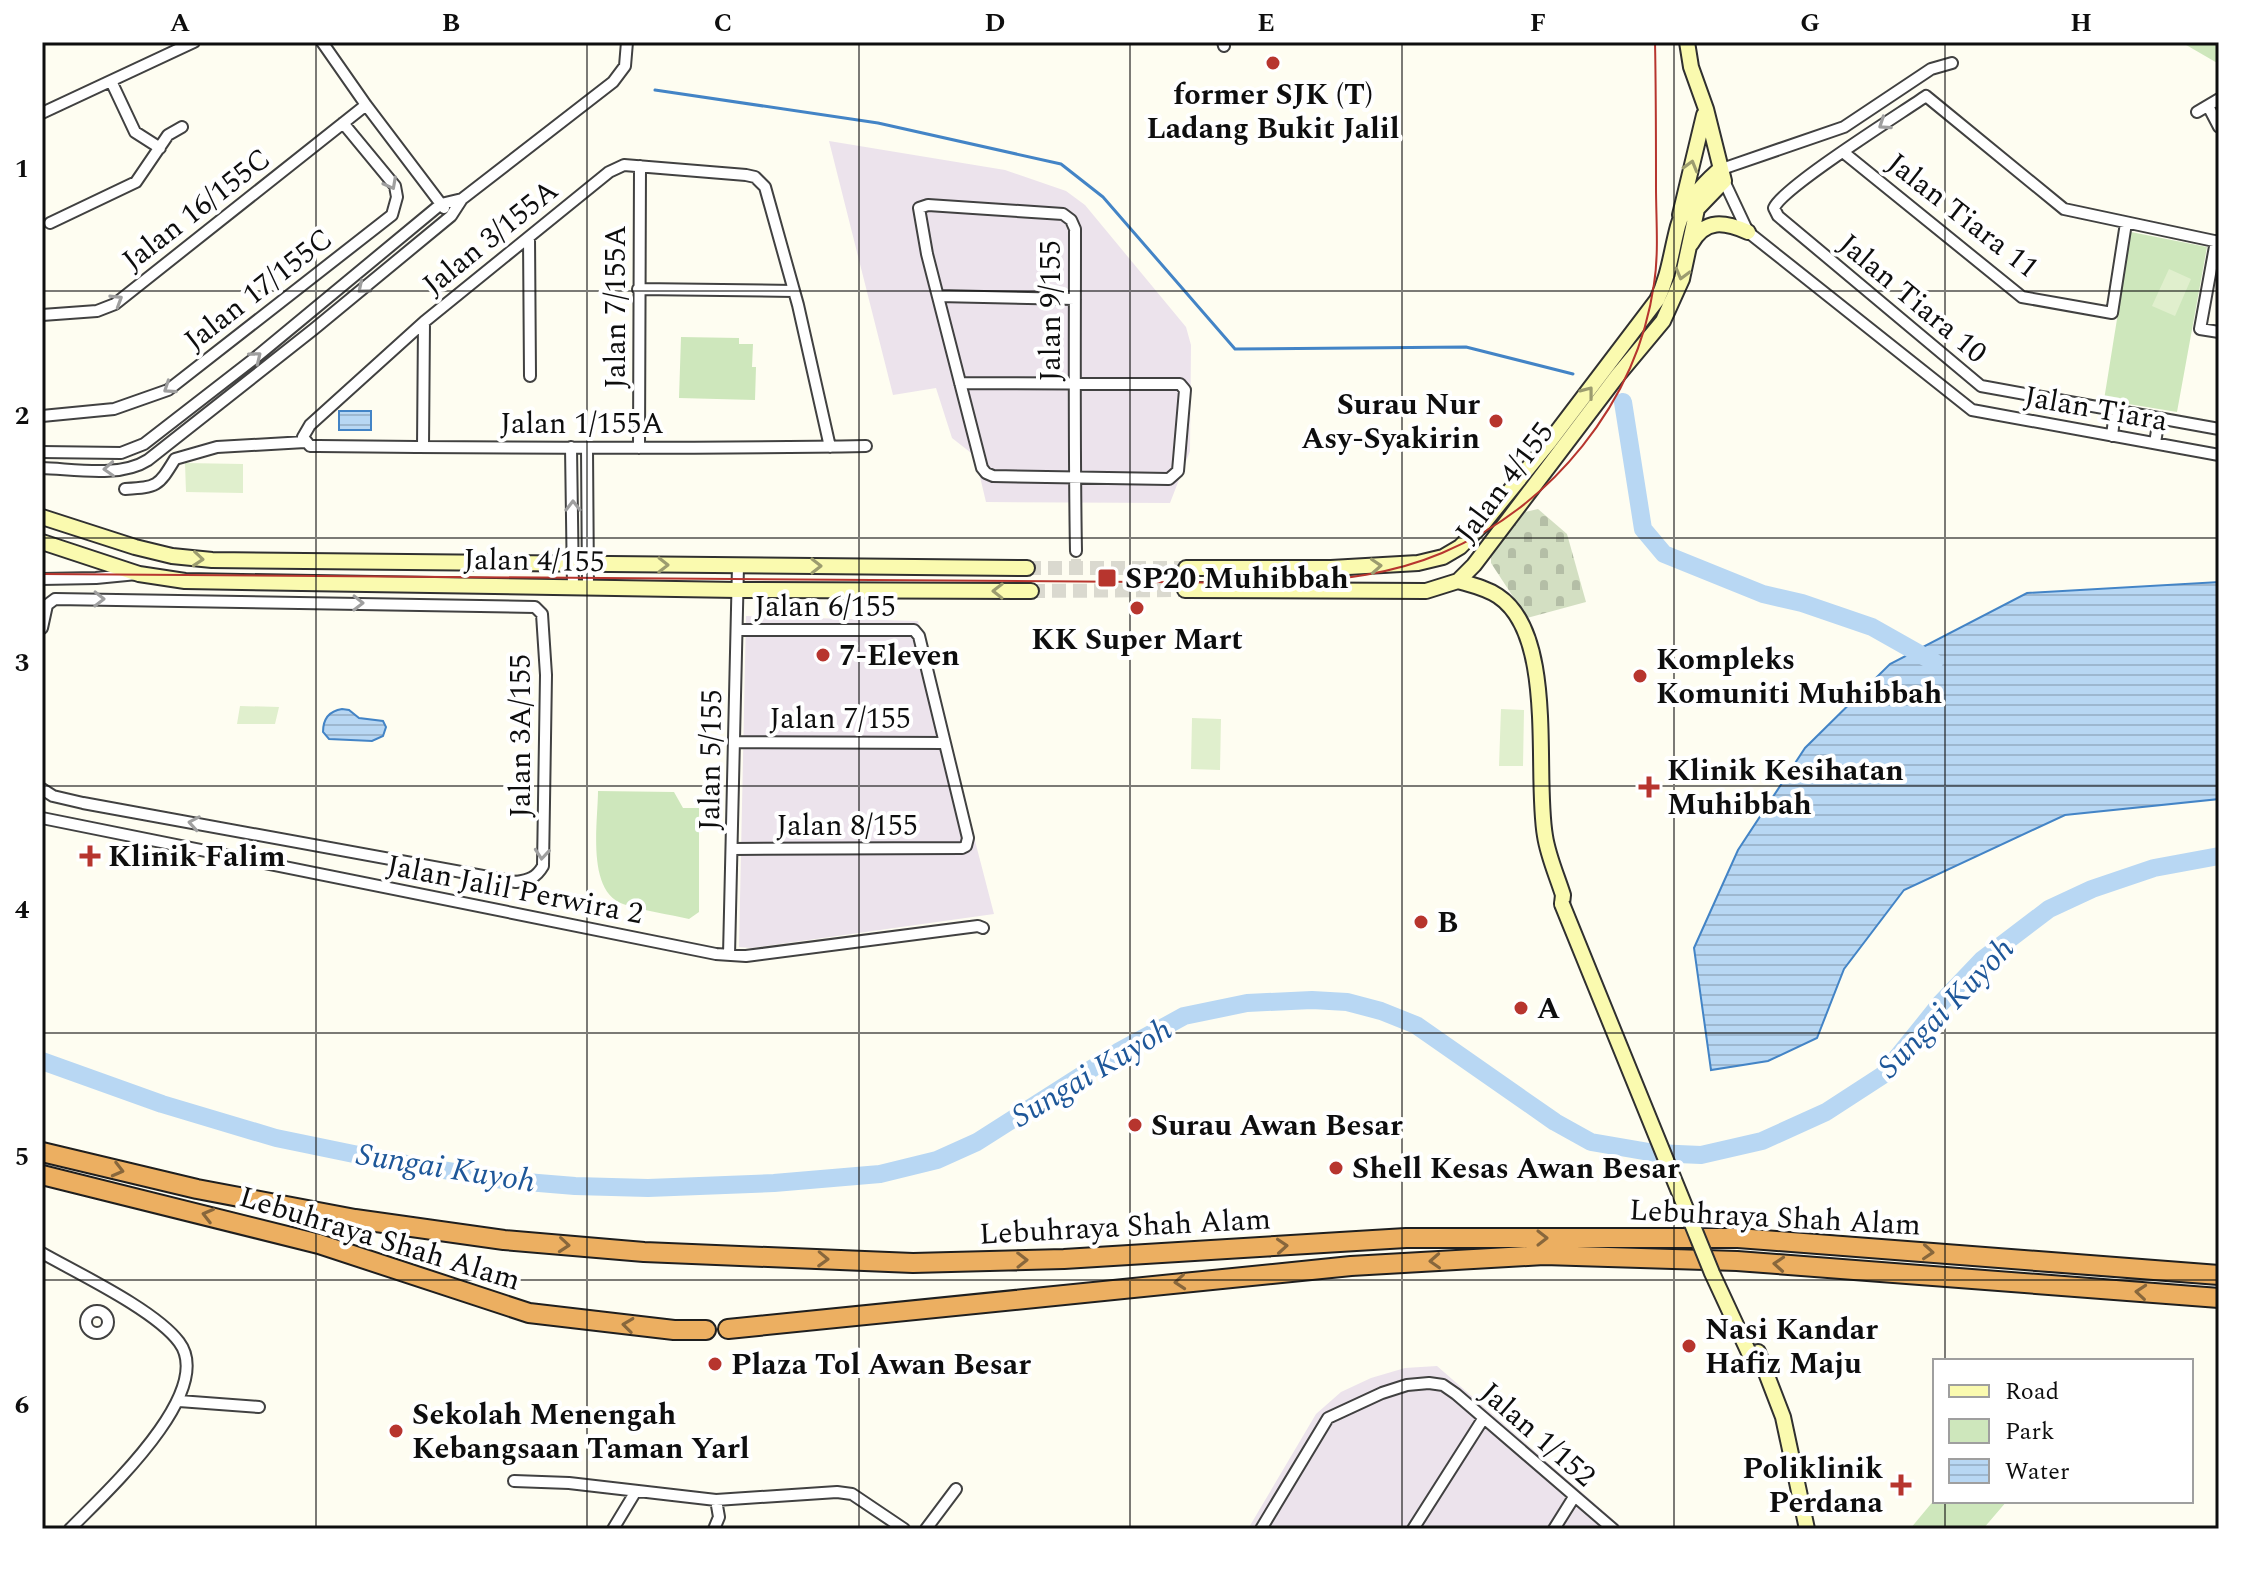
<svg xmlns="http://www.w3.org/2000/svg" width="2261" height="1571" font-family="Spectral,serif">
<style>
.industrial{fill:#ece3ec}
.cemetery{fill:url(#cemetery-stones)}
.park{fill:#cee7bc}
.pitch{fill:#e0efcd}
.water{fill:url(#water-rules);stroke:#4384c6;stroke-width:2}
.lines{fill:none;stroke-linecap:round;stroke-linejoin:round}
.stream{stroke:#4384c6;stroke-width:3}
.river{stroke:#b8d7f3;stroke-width:18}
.street-tunnel{stroke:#dad9cf;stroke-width:10;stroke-dasharray:10 5;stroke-linecap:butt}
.secondary-tunnel{stroke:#dad9cf;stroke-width:14;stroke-dasharray:14 7;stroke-linecap:butt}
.street-casing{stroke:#414141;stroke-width:14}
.secondary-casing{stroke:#303030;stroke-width:18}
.highway-casing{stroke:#1f1f1f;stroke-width:22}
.street{stroke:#fff;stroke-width:10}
.secondary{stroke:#fafaaf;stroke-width:14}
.highway{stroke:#ecaf61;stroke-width:18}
.tram{stroke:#b7352e;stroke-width:2}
.secondary-bridge-casing{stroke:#303030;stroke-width:18;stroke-linecap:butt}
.secondary-bridge{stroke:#fafaaf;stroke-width:14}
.oneway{stroke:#9f9f9f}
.oneway2{stroke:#9c9c6f}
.oneway3{stroke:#88673c}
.grid{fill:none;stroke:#0e0e0e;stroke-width:2;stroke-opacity:0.55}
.poi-dot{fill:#b7352e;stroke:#fff;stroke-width:3}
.labels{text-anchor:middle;stroke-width:8;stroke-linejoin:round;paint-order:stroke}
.poi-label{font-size:30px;font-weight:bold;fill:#0e0e0e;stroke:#fff;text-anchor:start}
.street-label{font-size:30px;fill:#0e0e0e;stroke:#fff}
.water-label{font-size:32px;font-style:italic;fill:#1e5799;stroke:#fff}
.neatline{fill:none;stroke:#0e0e0e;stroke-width:3}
.grid-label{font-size:26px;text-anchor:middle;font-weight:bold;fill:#0e0e0e}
</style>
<defs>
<pattern id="cemetery-stones" width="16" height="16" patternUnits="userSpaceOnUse" patternTransform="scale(2)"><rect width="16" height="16" fill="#d3dfc2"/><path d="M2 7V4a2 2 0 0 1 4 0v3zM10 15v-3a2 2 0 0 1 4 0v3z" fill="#b4bea6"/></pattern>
<pattern id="water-rules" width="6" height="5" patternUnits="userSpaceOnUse" patternTransform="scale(2)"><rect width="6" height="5" fill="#b8d7f3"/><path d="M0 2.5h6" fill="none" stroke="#9db7cf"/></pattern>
</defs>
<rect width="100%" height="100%" fill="#fefdf1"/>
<path class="industrial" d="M829 141 1005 170 1066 191 1085 205 1186 327 1191 345 1190 451 1170 503 986 502 975 456 952 438 936 388 893 395Z
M746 616 918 621 994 914 751 948 739 947Z
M1437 1366 1624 1529H1248L1316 1414 1341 1392 1371 1378 1405 1368Z"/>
<path class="cemetery" d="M1538 509 1567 534 1586 602 1527 618 1491 563V555L1525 512Z"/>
<path class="park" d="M2181 42H2219V64Z
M2131 232 2207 247 2177 412 2104 400Z
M681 337 739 338V344H753L752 367H756L755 400 679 398Z
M598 791 674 792 683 808H699V912L689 919C668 914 644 911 623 904 586 891 598 822 598 791Z
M1935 1499V1501H2007L1983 1529H1910Z"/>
<path class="pitch" d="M2169 269 2191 279 2175 316 2152 306Z
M185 463 243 464V493L186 492Z
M240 706 279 707 275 724H237Z
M1501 709 1524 710 1523 766H1499Z
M1192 718 1221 719 1220 770 1191 769Z"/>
<path class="water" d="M339 411H371V430H339Z
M2219 582V799L2065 815 1904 890 1844 969 1817 1038 1768 1061 1711 1070 1694 948 1738 850 1805 748 1890 664 2027 593Z
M342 709 349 710 359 718 383 721 386 727 383 736 372 741 329 739 323 732C323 719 329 711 342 709Z"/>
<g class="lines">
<path class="stream" d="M655 90 878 123 1061 164 1103 197 1235 349 1466 347 1573 374"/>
<path class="river" d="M1623 402 1643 529 1664 554 1763 594 1802 603 1872 627 1934 662
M42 1061 162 1104 276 1138 378 1159 502 1180 575 1186 648 1188 774 1183 880 1174 937 1160 977 1142 1118 1052 1184 1016 1247 1003 1312 1000 1347 1002 1381 1011 1416 1025 1555 1122 1591 1142 1655 1153 1701 1155 1762 1141 1826 1112 1883 1075 1941 1003 1982 960 2049 909 2092 889 2154 868 2219 856"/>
<path class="street-tunnel" d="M1076 569V551"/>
<path class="secondary-tunnel" d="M1027 568H1186
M1031 591 1185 590"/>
<g class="street-casing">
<path id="street" d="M322 42 366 105 444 208
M1223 42 1224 46
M111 81 135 132 160 148
M2208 106 2219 127
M2197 112 2219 99
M42 113 194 42
M1843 152 2022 297 2112 313 2126 223
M1719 170 1844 127 1931 69 1952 63
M1724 181 1748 232 1972 410 2219 455
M50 223 136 182 168 135 182 127
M529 237 530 376
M2216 241 2200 329 2219 332
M2219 242 2064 209 1926 96C1900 114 1783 187 1774 208L1778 216 1981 386 2219 429
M638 289 794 291
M938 296 1075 299
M42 315 97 311 115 304 366 105
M960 383 1180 384 1185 390 1178 471 1169 479 993 476 986 473 982 468 927 254 919 208 928 205 1063 214 1071 220 1075 229C1075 336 1074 444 1076 551
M42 416 114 409 168 390 392 215 397 197 395 186 343 123
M2112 436 2115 411
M2155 443 2159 418
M423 447 424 322
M571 447 573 587
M830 447 798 305 765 187 755 177 746 175 624 165 609 172 424 322 310 425 303 437 310 446H318C501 448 684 449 866 446
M587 448 588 587
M639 448 640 166
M42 452 121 453 144 444 255 358 441 204 462 199
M42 468C74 469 120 478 148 460L314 329 451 216 462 199 613 82 625 66 627 42
M125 489C157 487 158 487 175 459L217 447 305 442
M42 579 96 578 137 574
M42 628 47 605 55 599 535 607 542 614 546 675 543 866C536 878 529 880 516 882L83 803 53 796 42 789
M734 742 945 743
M42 818 716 954 746 956 978 926 983 928
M732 849 962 848 966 846 968 838 919 636 914 630H737
M729 955 738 566
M42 1253C79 1274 155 1310 179 1342 217 1392 103 1495 70 1529
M86 1322a11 11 0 1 1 22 0a11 11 0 1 1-22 0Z
M179 1401 259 1407
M514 1481 569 1483 716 1500 837 1492 852 1494 904 1529
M613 1529 636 1491
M714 1529 719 1517 716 1500
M926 1529 956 1489
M1261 1529 1328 1418 1382 1393 1407 1385 1429 1383 1443 1385 1456 1394 1613 1529
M1413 1529 1483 1419
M1554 1529 1574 1497"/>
</g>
<g class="secondary-casing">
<path id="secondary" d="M1680 215 1704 115
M1691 244C1705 218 1725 222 1748 232
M42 517 135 547 172 556 212 560 1027 568
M42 542 139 574 185 581 737 590 1031 591
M1186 568H1331L1418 563 1443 557 1460 547 1483 524 1550 441 1657 300C1669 276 1671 252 1678 226 1684 204 1702 185 1719 170
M1458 581C1472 585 1486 588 1498 596 1557 635 1534 774 1545 836 1548 856 1557 876 1563 895L1562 904
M1185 590 1426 591 1458 581 1474 565 1618 375 1663 321 1682 279 1697 209 1724 181 1706 109 1691 67 1687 42
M1758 1352 1783 1417 1807 1529"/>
</g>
<g class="highway-casing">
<path id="highway" d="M42 1152 197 1189 355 1219 504 1240 644 1252 913 1263 1064 1259 1406 1238H1738L2219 1275
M42 1175 319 1244 529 1313 674 1330H706
M728 1329 1351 1266 1544 1255 1737 1261 2219 1298"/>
</g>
<use href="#street" class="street"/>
<use href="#secondary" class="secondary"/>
<use href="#highway" class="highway"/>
<path class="tram" d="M42 574 1288 583C1341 580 1392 574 1442 553 1551 507 1637 403 1654 284 1659 252 1656 220 1656 187 1656 139 1656 90 1655 42"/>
<g class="secondary-bridge-casing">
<path id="secondary-bridge" d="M1562 904 1712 1273 1750 1355"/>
</g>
<use href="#secondary-bridge" class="secondary-bridge"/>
</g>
<defs><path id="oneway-chevron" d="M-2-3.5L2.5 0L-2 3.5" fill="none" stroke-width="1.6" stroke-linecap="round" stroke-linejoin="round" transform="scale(2)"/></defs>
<g class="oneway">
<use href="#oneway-chevron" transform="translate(1884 124) rotate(146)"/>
<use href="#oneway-chevron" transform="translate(391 184) rotate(62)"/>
<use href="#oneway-chevron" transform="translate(363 288) rotate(140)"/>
<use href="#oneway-chevron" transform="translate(117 300) rotate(-32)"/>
<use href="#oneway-chevron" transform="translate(256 357) rotate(-39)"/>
<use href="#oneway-chevron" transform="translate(169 388) rotate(146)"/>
<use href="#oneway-chevron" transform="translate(109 469) rotate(177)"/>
<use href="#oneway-chevron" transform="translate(573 506) rotate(-90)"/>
<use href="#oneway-chevron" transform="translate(99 599) rotate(1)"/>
<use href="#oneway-chevron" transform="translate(358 603) rotate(1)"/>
<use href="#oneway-chevron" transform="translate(194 823) rotate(-170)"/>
<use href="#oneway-chevron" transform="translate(542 854) rotate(95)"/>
</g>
<g class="oneway2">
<use href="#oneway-chevron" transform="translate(1691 166) rotate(-74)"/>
<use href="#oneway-chevron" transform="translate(1682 274) rotate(105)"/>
<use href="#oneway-chevron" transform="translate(1588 392) rotate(-52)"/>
<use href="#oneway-chevron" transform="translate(198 559) rotate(5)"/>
<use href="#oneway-chevron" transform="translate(663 565) rotate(1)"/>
<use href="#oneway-chevron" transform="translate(816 566)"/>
<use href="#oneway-chevron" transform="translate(1376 566) rotate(-4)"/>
<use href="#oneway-chevron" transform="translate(998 591) rotate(-179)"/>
</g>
<g class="oneway3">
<use href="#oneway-chevron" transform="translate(118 1170) rotate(14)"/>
<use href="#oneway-chevron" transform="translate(208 1215) rotate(-166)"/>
<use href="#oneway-chevron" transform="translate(1542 1238)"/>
<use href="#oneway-chevron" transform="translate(564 1245) rotate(5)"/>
<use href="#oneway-chevron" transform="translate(1282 1246) rotate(-4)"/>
<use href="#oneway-chevron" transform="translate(1928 1252) rotate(4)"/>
<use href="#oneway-chevron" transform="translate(823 1259) rotate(2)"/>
<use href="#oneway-chevron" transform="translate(1022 1260) rotate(-1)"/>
<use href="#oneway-chevron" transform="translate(1435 1261) rotate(177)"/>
<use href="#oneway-chevron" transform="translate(1779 1264) rotate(-176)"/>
<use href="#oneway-chevron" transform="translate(1180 1282) rotate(175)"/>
<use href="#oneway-chevron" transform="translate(2141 1292) rotate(-175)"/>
<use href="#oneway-chevron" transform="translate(628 1325) rotate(-173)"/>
</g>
<path class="grid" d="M316 42V1529M587 42V1529M859 42V1529M1130 42V1529M1402 42V1529M1674 42V1529M1945 42V1361M42 291H2219M42 538H2219M42 786H2219M42 1033H2219M42 1280H2219M1945 1501V1529"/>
<g class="poi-dot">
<circle cx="1273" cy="63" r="8"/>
<circle cx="1496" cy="421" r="8"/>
<rect x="1097" y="568" width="20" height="20" rx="4"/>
<circle cx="1137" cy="608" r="8"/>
<circle cx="823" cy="655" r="8"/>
<circle cx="1640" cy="676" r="8"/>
<path d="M1645 775h8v8h8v8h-8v8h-8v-8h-8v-8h8z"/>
<path d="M86 844h8v8h8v8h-8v8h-8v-8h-8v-8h8z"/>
<circle cx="1421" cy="922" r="8"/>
<circle cx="1521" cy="1008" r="8"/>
<circle cx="1135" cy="1125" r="8"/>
<circle cx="1336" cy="1168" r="8"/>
<circle cx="1689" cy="1346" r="8"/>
<circle cx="715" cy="1364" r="8"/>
<circle cx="396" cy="1431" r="8"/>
<path d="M1897 1473h8v8h8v8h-8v8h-8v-8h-8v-8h8z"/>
</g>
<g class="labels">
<g class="poi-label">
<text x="1273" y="104" text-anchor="middle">former SJK (T)<tspan x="1273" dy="34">Ladang Bukit Jalil</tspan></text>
<text x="1480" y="414" text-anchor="end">Surau Nur<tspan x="1480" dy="34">Asy-Syakirin</tspan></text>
<text x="1125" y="588">SP20 Muhibbah</text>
<text x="1137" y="649" text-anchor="middle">KK Super Mart</text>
<text x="839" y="665">7-Eleven</text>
<text x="1656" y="669">Kompleks<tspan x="1656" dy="34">Komuniti Muhibbah</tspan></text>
<text x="1667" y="780">Klinik Kesihatan<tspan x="1667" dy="34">Muhibbah</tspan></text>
<text x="108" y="866">Klinik Falim</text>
<text x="1437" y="932">B</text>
<text x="1537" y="1018">A</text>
<text x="1151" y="1135">Surau Awan Besar</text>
<text x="1352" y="1178">Shell Kesas Awan Besar</text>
<text x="1705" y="1339">Nasi Kandar<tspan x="1705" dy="34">Hafiz Maju</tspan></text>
<text x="731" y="1374">Plaza Tol Awan Besar</text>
<text x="412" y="1424">Sekolah Menengah<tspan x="412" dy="34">Kebangsaan Taman Yarl</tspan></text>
<text x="1883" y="1478" text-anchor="end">Poliklinik<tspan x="1883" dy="34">Perdana</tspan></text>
</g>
<g class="street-label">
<text transform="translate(196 209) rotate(-38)" y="10">Jalan 16/155C</text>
<text transform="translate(1963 215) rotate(38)" y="10">Jalan Tiara 11</text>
<text transform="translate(490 237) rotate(-39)" y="10">Jalan 3/155A</text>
<text transform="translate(258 289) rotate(-38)" y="10">Jalan 17/155C</text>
<text transform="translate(1913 298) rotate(40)" y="10">Jalan Tiara 10</text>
<text transform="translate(615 307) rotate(-90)" y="10">Jalan 7/155A</text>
<text transform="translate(1050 311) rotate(-90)" y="10">Jalan 9/155</text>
<text transform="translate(2096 408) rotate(10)" y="10">Jalan Tiara</text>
<text x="582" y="433">Jalan 1/155A</text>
<text transform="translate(1504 482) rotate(-53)" y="10">Jalan 4/155</text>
<text transform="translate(534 560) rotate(1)" y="10">Jalan 4/155</text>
<text x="825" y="616">Jalan 6/155</text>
<text x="840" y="728">Jalan 7/155</text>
<text transform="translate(520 736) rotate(-90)" y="10">Jalan 3A/155</text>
<text transform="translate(710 760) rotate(-89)" y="10">Jalan 5/155</text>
<text x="847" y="835">Jalan 8/155</text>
<text transform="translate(515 889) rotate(11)" y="10">Jalan Jalil Perwira 2</text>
<text transform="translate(1775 1217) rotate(3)" y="10">Lebuhraya Shah Alam</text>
<text transform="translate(1125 1226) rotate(-3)" y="10">Lebuhraya Shah Alam</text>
<text transform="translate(380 1238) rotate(17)" y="10">Lebuhraya Shah Alam</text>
<text transform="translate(1538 1434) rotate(41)" y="10">Jalan 1/152</text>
</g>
<g class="water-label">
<text transform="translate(1945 1007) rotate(-46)" y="11">Sungai Kuyoh</text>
<text transform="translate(1091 1072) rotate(-31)" y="11">Sungai Kuyoh</text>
<text transform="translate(446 1167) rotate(9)" y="11">Sungai Kuyoh</text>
</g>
</g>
<rect width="2261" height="1571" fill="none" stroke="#ffffff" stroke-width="88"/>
<rect x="1933" y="1359" width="260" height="144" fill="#ffffff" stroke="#9f9f9f" stroke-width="2"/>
<rect x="1949" y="1385" width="40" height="12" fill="#fafaaf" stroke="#9f9f9f" stroke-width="2"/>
<text x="2005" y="1399" font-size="24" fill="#0e0e0e">Road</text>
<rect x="1949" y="1419" width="40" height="24" fill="#cee7bc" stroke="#9f9f9f" stroke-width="2"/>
<text x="2005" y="1439" font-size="24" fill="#0e0e0e">Park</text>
<rect x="1949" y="1459" width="40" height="24" fill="url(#water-rules)" stroke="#9f9f9f" stroke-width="2"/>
<text x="2005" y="1479" font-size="24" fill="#0e0e0e">Water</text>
<rect x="44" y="44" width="2173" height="1483" class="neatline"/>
<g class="grid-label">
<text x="180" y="31">A</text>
<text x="451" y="31">B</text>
<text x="723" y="31">C</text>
<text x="995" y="31">D</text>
<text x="1266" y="31">E</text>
<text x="1538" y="31">F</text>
<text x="1810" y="31">G</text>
<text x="2081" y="31">H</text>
<text x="22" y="177">1</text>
<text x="22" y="424">2</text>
<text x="22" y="671">3</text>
<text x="22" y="918">4</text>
<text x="22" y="1165">5</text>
<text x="22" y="1413">6</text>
</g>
</svg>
